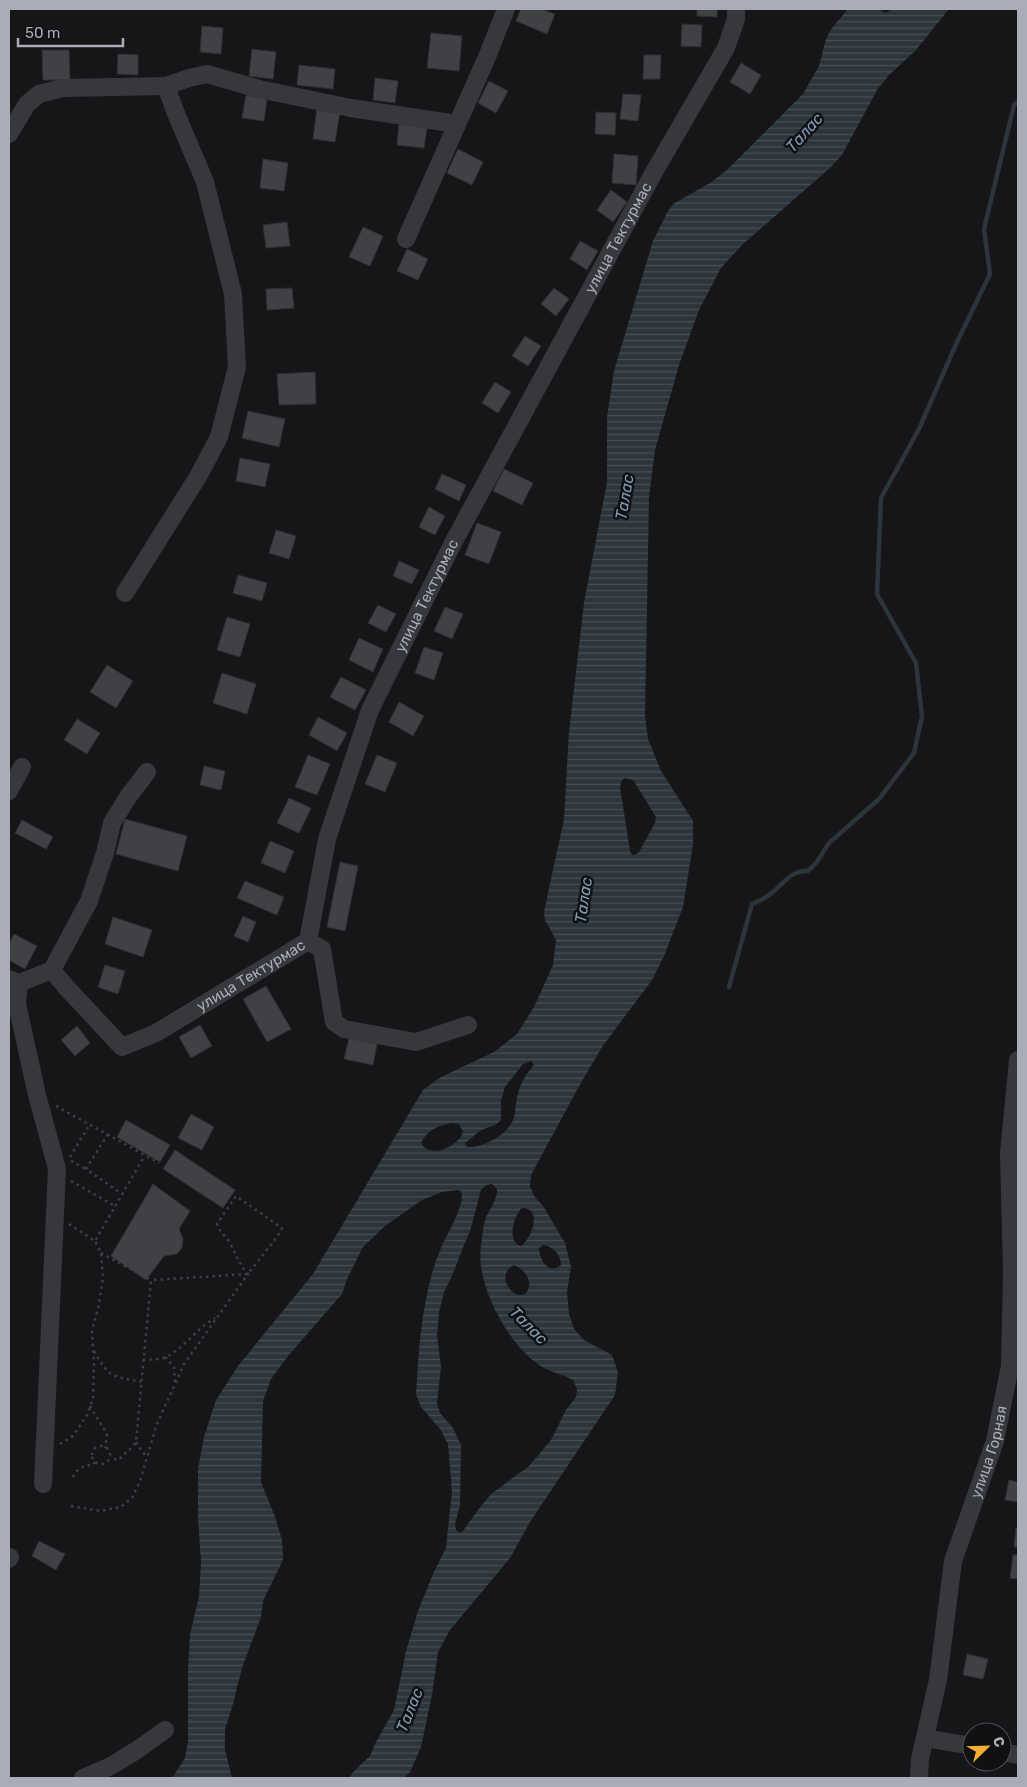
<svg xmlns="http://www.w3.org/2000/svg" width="1027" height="1787" font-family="Rubik,sans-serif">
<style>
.water{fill:url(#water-rules);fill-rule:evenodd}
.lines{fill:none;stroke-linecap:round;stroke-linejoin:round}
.stream{stroke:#2c353c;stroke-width:4.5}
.building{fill:#404145;stroke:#303034}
.path{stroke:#3d3f44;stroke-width:2.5;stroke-dasharray:2.5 4;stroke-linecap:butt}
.minor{stroke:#37383d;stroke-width:18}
.labels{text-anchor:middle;stroke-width:5;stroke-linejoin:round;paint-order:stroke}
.street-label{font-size:15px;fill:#a8adb8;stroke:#111113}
.water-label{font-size:16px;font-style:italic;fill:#7f9bb3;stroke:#111113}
</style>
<defs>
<pattern id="water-rules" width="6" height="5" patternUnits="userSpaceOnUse" patternTransform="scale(1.25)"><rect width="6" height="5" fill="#2c353c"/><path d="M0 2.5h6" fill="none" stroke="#485056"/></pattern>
</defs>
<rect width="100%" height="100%" fill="#161618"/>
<path class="water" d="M848 9H880L881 11 886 13 892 9H949L916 50 888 76 877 90 842 155 831 167 743 244 721 268 699 310 679 365 655 450 649 497 645 716 648 739 661 771 693 821V844L683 907 664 956 652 980 602 1047 578 1088 531 1175 530 1186 534 1196 543 1206 565 1243 571 1267 567 1292 569 1314 574 1329 584 1340 612 1355 618 1372 615 1395 530 1522 510 1558 450 1630 438 1652 432 1695 421 1747 410 1772 404 1778H349L354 1771 370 1756 375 1744 394 1710 406 1651 418 1611 433 1574 446 1548 452 1491 448 1444 440 1429 421 1407 416 1394C419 1346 422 1293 441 1248 447 1234 466 1204 461 1191L458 1190 442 1192 422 1200 385 1226 363 1247 347 1279 342 1294 288 1356 271 1379 263 1401 261 1482 275 1517 282 1540 283 1560 263 1601 261 1617 242 1668 233 1704 225 1729V1750L232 1778H172L185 1758 188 1741V1670L190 1635 199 1596 201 1562 198 1518V1469L204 1437 216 1400 238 1366 313 1274 423 1090 441 1077 494 1052 517 1034 534 1007 553 965 556 940 545 920 544 912 564 819 569 732 584 603 607 482V417L614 371 653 241 667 213 673 204 710 183 727 170 803 94 819 66 826 39 832 28ZM625 778 633 780 656 817 655 823 639 852 635 855H632L630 851 620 787 622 780ZM531 1061 534 1065C523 1078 518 1088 516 1104 515 1109 515 1115 513 1120 507 1135 483 1148 467 1147L465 1143C471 1139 476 1133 482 1130 491 1125 492 1129 501 1120V1100L505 1087 523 1064ZM452 1123 459 1124 463 1132C459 1146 430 1160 421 1143 427 1130 439 1125 452 1123ZM492 1184 497 1189C498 1199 489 1210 485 1220 483 1228 482 1238 481 1246 475 1284 508 1344 539 1365 549 1372 563 1374 573 1380L577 1389 576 1397 566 1410 551 1440 529 1466 491 1494 478 1510 463 1531 459 1533 456 1530 455 1524 460 1505 461 1445 453 1428 440 1413 437 1404 441 1367 437 1335 439 1312 444 1292 451 1278 471 1228 481 1190 486 1185ZM522 1208C543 1208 532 1238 521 1246 506 1242 514 1215 522 1208ZM543 1245C553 1246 561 1255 561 1265 549 1276 539 1259 539 1248ZM514 1265C523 1268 533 1280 528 1290 520 1307 491 1277 514 1265Z"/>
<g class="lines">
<path class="stream" d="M729 987 752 904C756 902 762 900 766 897 782 888 788 870 808 871L816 863 829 843 879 799 914 753 922 716 916 663 877 594 881 498 919 429 957 342 990 274 984 229 1014 105 1018 102"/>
</g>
<path class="building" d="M521 9H541L555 14 547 34 516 21Z
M697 9H717V17L697 16Z
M682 24 702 25 701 47 681 46Z
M202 26 223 28 221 54 200 52Z
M431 33 462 36 459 71 427 68Z
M252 49 276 52 273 79 249 76Z
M42 50H69L70 80H43Z
M118 54 138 55V75L117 74Z
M644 55H661L660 79H643Z
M741 63 761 75 750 94 730 82Z
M299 65 335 69 333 89 297 85Z
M375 78 398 81 395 103 373 100Z
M489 81 508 91 496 113 478 103Z
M623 94 641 95 638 121 620 119Z
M246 95 267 99 264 121 242 118Z
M317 108 340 111 335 142 313 139Z
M596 112 616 113 615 135 595 134Z
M399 124 427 128 424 148 397 145Z
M458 149 483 162 472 185 447 173Z
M614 154 638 156 636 185 612 183Z
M263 159 288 163 284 191 260 188Z
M611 190 627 202 613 222 597 210Z
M287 222 290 246 266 248 263 225Z
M363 227 383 236 370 266 349 257Z
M580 241 598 251 587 270 570 259Z
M407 249 428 259 418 280 397 271Z
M292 288 294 308 267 310 266 289Z
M554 288 569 299 556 316 541 304Z
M525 336 541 346 528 366 512 356Z
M315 372 316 404 279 405 277 374Z
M495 382 511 392 498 413 482 403Z
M248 411 285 419 279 447 242 438Z
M240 458 270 464 265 487 236 481Z
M504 469 533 483 522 505 493 491Z
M442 474 466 485 459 501 435 489Z
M429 507 445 516 435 535 419 527Z
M477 523 501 532 489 564 465 555Z
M276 530 296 536 289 559 269 553Z
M399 561 419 570 412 584 393 576Z
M238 575 267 583 262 601 233 593Z
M378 605 396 614 386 632 368 623Z
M445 607 463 614 452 639 434 631Z
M227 617 250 624 240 657 217 650Z
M359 638 383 649 373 672 349 660Z
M424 647 443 653 434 680 415 673Z
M107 665 133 681 116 708 90 692Z
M222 673 256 684 247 714 213 703Z
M341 677 366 690 355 710 330 697Z
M399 702 424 716 413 736 389 722Z
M318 717 347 733 337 751 309 735Z
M77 719 100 733 87 754 64 740Z
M308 755 330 764 317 795 295 787Z
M377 755 397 763 385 792 365 784Z
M204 766 225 771 221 790 200 785Z
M289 798 311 808 299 833 277 823Z
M125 819 187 836 178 871 116 854Z
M22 820 53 837 46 849 15 833Z
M270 841 294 851 285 873 261 863Z
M340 862 358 866 345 931 327 927Z
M245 881 284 897 277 915 237 898Z
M243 916 256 922 248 942 234 936Z
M113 917 152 930 143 957 105 944Z
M14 934 37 946 25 969 9 960V944Z
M105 965 125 971 118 994 98 987Z
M266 986 291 1029 267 1042 243 999Z
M200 1025 212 1046 191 1058 179 1037Z
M77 1026 90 1043 75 1056 61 1040Z
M349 1038 377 1044 373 1065 344 1059Z
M191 1114 214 1127 202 1150 178 1138Z
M126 1120 170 1145 160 1162 117 1137Z
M175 1150 235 1190 223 1208 163 1169Z
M153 1184 190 1211 179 1229 183 1239 182 1248 177 1254 164 1256 146 1280 111 1256Z
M1009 1480 1018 1482V1502L1005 1500Z
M1016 1528H1018V1547H1014Z
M39 1541 65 1554 56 1570 32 1556Z
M1013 1555H1018V1579L1010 1578Z
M967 1654 988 1659 983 1679 963 1675Z"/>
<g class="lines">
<path class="path" d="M56 1106 159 1163
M108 1134 86 1169 122 1194
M70 1157 90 1124
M71 1161 86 1169
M71 1181 115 1206
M69 1224 95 1241 145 1155
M101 1253 151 1280 136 1442C131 1451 124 1452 119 1460L110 1458
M94 1351C110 1379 110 1375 141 1382
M165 1357 174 1367 175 1382
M143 1360C149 1359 157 1360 163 1358 181 1352 197 1328 215 1318
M90 1406 107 1434 105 1448
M136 1442 146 1457
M60 1444 73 1436 87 1415 93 1399 94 1361 92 1331 99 1304 103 1278 101 1253 95 1241
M92 1455a9 9 0 1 1 18 0a9 9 0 1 1-18 0Z
M73 1477C77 1468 84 1465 93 1465L95 1462
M71 1506 101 1511 121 1507 132 1498 140 1481 157 1424 184 1364 248 1274C238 1263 237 1256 230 1243 226 1236 219 1232 217 1224L236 1196 282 1228 279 1234 248 1274 154 1280"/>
<g class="minor">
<path d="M9 134 27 104 39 94 63 88 166 86"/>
<path d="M406 239 487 57 506 9"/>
<path d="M125 593 199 475 219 437 237 367 233 294 205 182 175 111 166 86 189 78 207 74 259 89 351 108 457 124"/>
<path d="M9 791 22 767"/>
<path d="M308 941 322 949 334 1022 344 1029 416 1042 468 1025"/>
<path d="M52 970 89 901 105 853 112 823 128 797 147 772"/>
<path id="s1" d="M9 979 19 983 52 970 66 987 122 1047 156 1033 308 941 327 839 370 710 453 543 654 172 726 48 736 19V9"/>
<path d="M19 983 17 1004 37 1095 57 1169 43 1484"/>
<path d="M9 1559 10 1557"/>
<path d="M925 1738 972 1746"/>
<path d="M1002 1752 1018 1755"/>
<path d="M83 1778 111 1766 137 1750 165 1730"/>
<path id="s2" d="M919 1778 920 1759 938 1680 953 1561 995 1441 1010 1366 1012 1273 1009 1153 1018 1060"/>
</g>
</g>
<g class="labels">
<g class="street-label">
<text dy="5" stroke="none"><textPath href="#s1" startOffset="1138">улица Тектурмас</textPath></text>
<text dy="5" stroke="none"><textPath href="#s1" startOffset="732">улица Тектурмас</textPath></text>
<text dy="5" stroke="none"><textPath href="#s1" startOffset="298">улица Тектурмас</textPath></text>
<text dy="5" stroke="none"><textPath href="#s2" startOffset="335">улица Горная</textPath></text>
</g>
<g class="water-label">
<text transform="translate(804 132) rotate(-48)" y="6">Талас</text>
<text transform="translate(624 497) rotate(-80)" y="6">Талас</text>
<text transform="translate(583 900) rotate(-82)" y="6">Талас</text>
<text transform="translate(529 1325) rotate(45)" y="6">Талас</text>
<text transform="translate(409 1710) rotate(-68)" y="6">Талас</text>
</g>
</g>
<rect width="1027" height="1787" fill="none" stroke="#a8adb8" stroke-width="20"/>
<g transform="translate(987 1747) rotate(67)"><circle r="24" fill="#111113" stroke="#4d4f55"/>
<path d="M0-4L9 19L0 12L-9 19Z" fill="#f2b134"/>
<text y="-8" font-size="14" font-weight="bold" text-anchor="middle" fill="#a8adb8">С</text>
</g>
<path d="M18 38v8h105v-8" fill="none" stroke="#a8adb8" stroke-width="2.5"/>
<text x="25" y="38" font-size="15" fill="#a8adb8" stroke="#111113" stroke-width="4" paint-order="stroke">50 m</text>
</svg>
